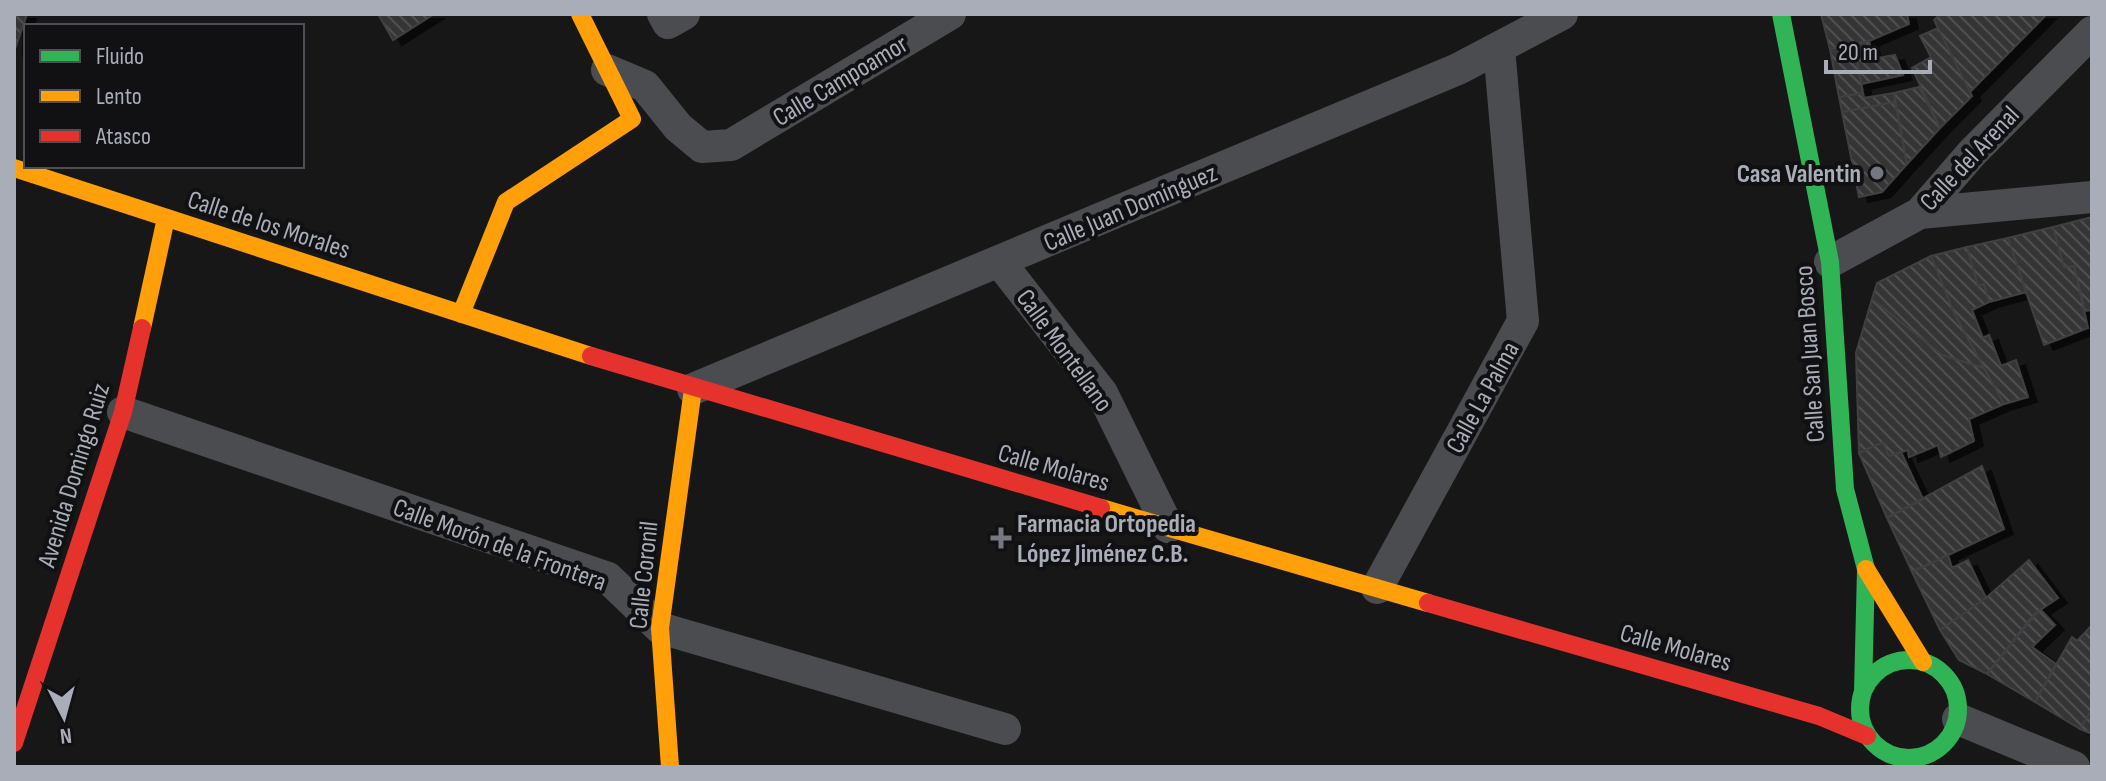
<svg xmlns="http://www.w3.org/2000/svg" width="2106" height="781" font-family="'Sofia Sans Condensed',sans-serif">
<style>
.building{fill:url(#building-back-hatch);stroke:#3f4043;stroke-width:2;filter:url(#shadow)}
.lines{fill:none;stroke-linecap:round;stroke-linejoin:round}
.street{stroke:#4b4c50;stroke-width:32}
.fast{stroke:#30b455;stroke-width:18}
.slow{stroke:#ff9f0a;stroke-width:18}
.jam{stroke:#e5322d;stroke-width:18}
.poi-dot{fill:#757880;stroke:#111113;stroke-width:3}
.labels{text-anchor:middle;stroke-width:8;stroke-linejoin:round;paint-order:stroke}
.street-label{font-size:26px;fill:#a8adb8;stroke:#111113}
.poi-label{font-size:26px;font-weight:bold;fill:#a8adb8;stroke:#111113;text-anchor:end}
</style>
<defs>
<pattern id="building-back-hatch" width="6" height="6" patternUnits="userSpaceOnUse" patternTransform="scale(2)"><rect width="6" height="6" fill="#353536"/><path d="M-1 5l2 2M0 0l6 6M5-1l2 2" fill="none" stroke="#4f5051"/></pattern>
<filter id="shadow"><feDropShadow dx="9" dy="5" stdDeviation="0" flood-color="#0009"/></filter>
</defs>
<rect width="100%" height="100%" fill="#171717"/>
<path class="building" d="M14 14H27L14 52Z
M378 14H434L393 40Z
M1821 14H1907L1909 24 1869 41 1830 49Z
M1940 14H2047L1970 92 1934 20Z
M1938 28 1972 96 1940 128 1912 68 1931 57 1920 36Z
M1869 41 1873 59 1895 55 1903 75 1861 84 1854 45Z
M1854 45 1863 93 1839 97 1830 49Z
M1919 87 1940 128 1907 164 1894 93Z
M1863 93 1864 98 1894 93 1895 102 1842 112 1839 97Z
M1895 102 1907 164 1882 192 1859 197 1842 112Z
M2092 217V310L2085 311 2074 266 2064 267 2053 227Z
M2053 227 2064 267 2074 266 2088 328 2044 345 2008 238Z
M2008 238 2026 292 1989 302 1984 284 1978 286 1967 247Z
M1967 247 1978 286 1984 284 1989 302 1972 310 1983 338 1989 335 2001 366 2016 360 2028 397 2004 404 1955 315 1931 256Z
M1931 256 1955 315 1984 368 1942 355 1872 299 1877 283Z
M1872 299 1942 355 1984 368 2004 404 1969 419 1974 441 1941 457 1938 445 1909 457 1908 450 1889 456 1883 442 1859 453 1856 353Z
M1883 442 1889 456 1901 452 1923 499 1887 518 1859 453Z
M1982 466 2004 529 1912 572 1887 518Z
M1948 555 1952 568 1968 560 1986 598 1940 630 1912 572Z
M2029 560 2058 598 2034 614 1987 674 1959 660 1940 630 1986 598Z
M2040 609 2055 625 2032 647 2056 664 2035 702 1987 674Z
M2092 625V709L2080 729 2035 702 2072 637 2077 641Z
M2092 709V734L2080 729Z"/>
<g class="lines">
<path class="street" d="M663 14 668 23 684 14
M607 70 645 86 678 127 702 147 731 145 950 14
M1920 213 2092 197
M999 261 1102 393 1168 527
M1830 262 1920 213 1972 153 2092 32
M693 389 1458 69 1562 14
M123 412 608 578 660 628 1005 729
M1377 588 1523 321 1499 48
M1958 719 2074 767"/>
<path class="fast" d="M1781 14 1830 262 1845 489 1866 569 1863 692
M1860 709a49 49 0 1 1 98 0a49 49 0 1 1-98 0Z"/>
<path class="slow" d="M14 168 591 356
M461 314 506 202 632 119 580 14
M142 328 166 218
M1101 508 1428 603
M1866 569 1923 662
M670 767 660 628 693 389"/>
<path class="jam" d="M591 356 1101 508
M1428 603 1819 716 1867 736
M14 743 123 412 142 328"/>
</g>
<g class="poi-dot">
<circle cx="1877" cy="173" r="8"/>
<path d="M997 526h8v8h8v8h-8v8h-8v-8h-8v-8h8z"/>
</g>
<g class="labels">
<g class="street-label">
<text transform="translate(840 80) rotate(-31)" y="9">Calle Campoamor</text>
<text transform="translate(1969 158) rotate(-47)" y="9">Calle del Arenal</text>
<text transform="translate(1130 207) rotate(-23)" y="9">Calle Juan Domínguez</text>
<text transform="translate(269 224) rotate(18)" y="9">Calle de los Morales</text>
<text transform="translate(1065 350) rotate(54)" y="9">Calle Montellano</text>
<text transform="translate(1809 354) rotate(-94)" y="9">Calle San Juan Bosco</text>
<text transform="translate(1482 397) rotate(-61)" y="9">Calle La Palma</text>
<text transform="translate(1054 467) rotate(16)" y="9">Calle Molares</text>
<text transform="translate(73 475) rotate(-73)" y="9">Avenida Domingo Ruiz</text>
<text transform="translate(500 544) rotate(20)" y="9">Calle Morón de la Frontera</text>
<text transform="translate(643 575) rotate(-84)" y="9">Calle Coronil</text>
<text transform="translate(1676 647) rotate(16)" y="9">Calle Molares</text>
</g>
<g class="poi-label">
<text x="1861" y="182">Casa Valentin</text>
<text x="1017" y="532" text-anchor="start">Farmacia Ortopedia<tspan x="1017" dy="30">López Jiménez C.B.</tspan></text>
</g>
</g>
<rect width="2106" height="781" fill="none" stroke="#a8adb8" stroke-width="32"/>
<rect x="24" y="24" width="280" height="144" fill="#111113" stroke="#4d4f55" stroke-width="2"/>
<rect x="40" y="50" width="40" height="12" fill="#30b455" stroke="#4d4f55" stroke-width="2"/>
<text x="96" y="64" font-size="24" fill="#a8adb8">Fluido</text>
<rect x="40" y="90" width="40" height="12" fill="#ff9f0a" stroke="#4d4f55" stroke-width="2"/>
<text x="96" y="104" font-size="24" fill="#a8adb8">Lento</text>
<rect x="40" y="130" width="40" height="12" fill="#e5322d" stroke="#4d4f55" stroke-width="2"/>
<text x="96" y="144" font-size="24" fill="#a8adb8">Atasco</text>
<g transform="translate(64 717) rotate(174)" stroke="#111113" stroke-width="6" paint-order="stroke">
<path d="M0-6L14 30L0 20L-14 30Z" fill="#a8adb8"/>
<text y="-12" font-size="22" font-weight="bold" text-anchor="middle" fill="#a8adb8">N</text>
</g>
<path d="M1826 60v12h104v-12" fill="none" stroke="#a8adb8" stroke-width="4"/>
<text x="1838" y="60" font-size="24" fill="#a8adb8" stroke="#111113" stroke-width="6" paint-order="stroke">20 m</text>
</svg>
